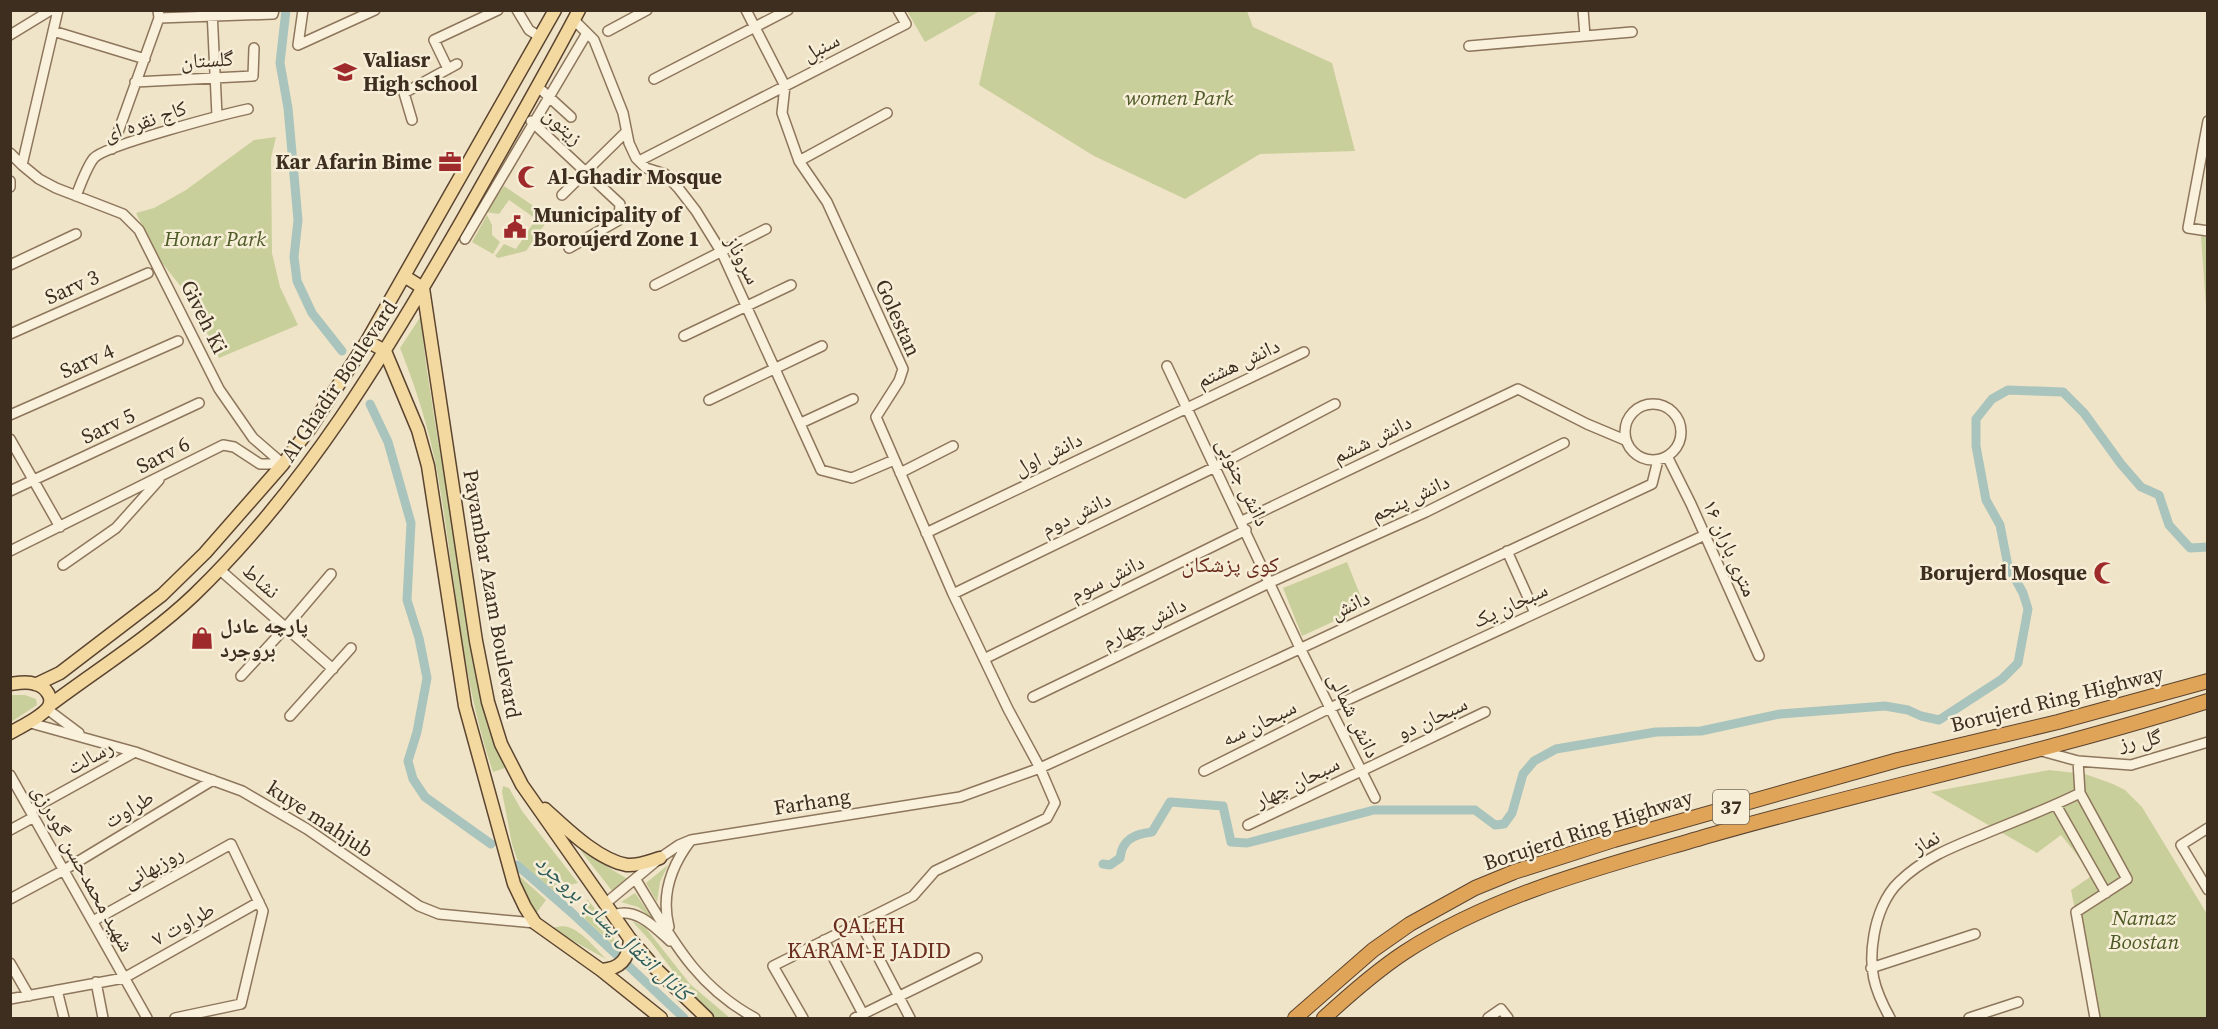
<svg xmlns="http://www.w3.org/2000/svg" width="2218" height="1029" font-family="'Source Serif 4','Noto Naskh Arabic',serif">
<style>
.green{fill:#c9cf9b}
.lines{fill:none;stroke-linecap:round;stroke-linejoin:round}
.canal{stroke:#a9c4bc;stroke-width:9}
.minor-casing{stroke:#8d765c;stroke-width:12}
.major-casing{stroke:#5b4430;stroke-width:15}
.highway-casing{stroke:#5b4430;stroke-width:16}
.minor{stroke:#faf1dc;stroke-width:9}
.major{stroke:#f3d9a0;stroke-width:12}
.highway{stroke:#e0a458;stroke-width:14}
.labels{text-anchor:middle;stroke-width:5;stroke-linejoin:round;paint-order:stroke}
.shield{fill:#f7eed8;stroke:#756857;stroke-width:1.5}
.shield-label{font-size:20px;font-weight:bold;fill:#3d2e20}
.street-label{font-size:21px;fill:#3d2e20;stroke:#f7eed8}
.poi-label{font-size:21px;font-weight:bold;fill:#3d2e20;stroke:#f7eed8;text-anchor:start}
.park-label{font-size:21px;font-style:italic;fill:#4d5a26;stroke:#f7eed8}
.neighbourhood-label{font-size:22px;fill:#6b2e1e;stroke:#f7eed8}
.water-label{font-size:22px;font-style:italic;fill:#2f5d5a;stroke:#f7eed8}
</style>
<rect width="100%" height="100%" fill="#f0e4c8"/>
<path class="green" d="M907 11H980L925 42Z
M996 11H1247L1253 27 1332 63 1355 151 1260 154 1185 199 1094 156 979 85Z
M276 137 271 158 272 253 280 287 298 325 219 358 190 298 159 259 136 213 154 208 186 190 254 140Z
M504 186 550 217 526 251 498 258 495 256 504 244 516 249 536 219 509 200 499 214 486 212Z
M487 215 492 225V235L500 242 493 254 472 242Z
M2201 236 2207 237 2206 306Z
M423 313C422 339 426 364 430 390 436 432 444 473 451 515 466 600 468 689 505 768L493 772C460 675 455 571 437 471 429 429 416 388 400 348Z
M1347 562 1365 607 1302 636 1283 588Z
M11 695H25L36 699 37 705 11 722Z
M2049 770 2085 774 2113 784 2125 790 2142 807 2207 914V1018H2097L2071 890 2093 875 2061 835 2037 853 1931 792Z
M503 786 509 788 522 811 578 883 561 887 555 892 517 859 512 844 502 792Z
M580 850 629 880 613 892Z
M668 865 660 882 657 902 646 883Z
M515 872 546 900 535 915 527 901Z
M635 893 654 920 638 907 621 902Z
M587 899 605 921 620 951 585 919Z
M632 921 645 927 690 984 730 1018H715L685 987 651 942Z
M563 926C579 927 595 948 606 959L550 928Z"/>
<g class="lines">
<path class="canal" d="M286 10 280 63 288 108 298 220 294 257 297 281 312 313 342 351
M370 404 388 442 411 523 407 600 419 638 427 678 417 732 408 761 413 779 425 797 491 844
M1103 864 1110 865 1120 858C1122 839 1135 834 1152 832L1170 802 1223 806 1231 842 1247 843 1374 810H1475L1495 825 1504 824 1512 813 1523 774 1534 761 1556 749 1656 732 1701 731 1780 714 1885 706 1908 710 1921 716 1939 720 2002 679 2018 663 2028 609 2023 593 2008 566 2000 525 1986 500 1976 446V419L1992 399 2008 390 2063 392 2084 413 2121 464 2141 487 2159 495 2169 525 2190 548 2208 547
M517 865 572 913 684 1018"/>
<g class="minor-casing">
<path id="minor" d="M212 10 217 116
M517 10 529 30 540 37
M746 10 785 86 782 113 799 161 827 202 903 369 899 381 876 417 953 594 1008 709 1040 768 1055 803 1047 818 935 871 913 896 773 966 803 1018
M1583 10 1585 36
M159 18 273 14 274 10
M574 20 594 40 623 113 629 143 636 158 646 168 665 174 679 189 696 211 722 253 821 470 852 478 894 460
M53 31 145 59
M608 31 647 10
M10 35 51 10
M298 45 375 10
M298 45 303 10
M1469 46 1632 32
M448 69 434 40 498 10
M654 79 788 10
M135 82 253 76 254 48
M537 86 571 117
M412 120 404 93 457 64
M531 121 620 204 619 220 569 248
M2208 121 2188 228 2208 231
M112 149 159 18 158 10
M10 153 22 165 39 179 56 188 123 214 139 230 219 389 253 438 283 464
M639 161 906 24 898 10
M799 161 887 113
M22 165 58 10
M10 181V187
M562 195 626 132
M76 196C80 186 87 166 94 158 106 145 225 114 248 109
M465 239 587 33
M10 265 76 234
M655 285 766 229
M10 334 148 273
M684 336 791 285
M1167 366 1300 648 1375 798
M709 400 822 346
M1625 432a28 28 0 1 1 56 0a28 28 0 1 1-56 0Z
M10 415 178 341
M801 423 853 399
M10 439 60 527
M1667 456 1691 504 1759 656
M900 473 953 446
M10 491 199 403
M1242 521 1518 389 1587 424 1625 440
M926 533 1304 352
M10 551 223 445 234 447 260 464H283
M1507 551 1535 613
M63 565 116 528 159 480
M219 569 333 669
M953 594 1215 467 1335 404
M984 659 1246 530
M241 676 286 627 331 574
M1033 697 1271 582 1426 512 1564 443
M47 709 79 733
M290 716 351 648
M27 722 135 752 242 791 307 829 419 906 439 914 535 923
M2038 750 2078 761 2131 765 2208 742
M1204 771 1330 708 1705 535
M10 775 147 1018
M2080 793 2127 879 2076 912 2095 1018
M2056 805 2106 893
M30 810 135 752
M1248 825 1485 712
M2208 828 2181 845 2208 890
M10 830 34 817
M636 880C671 937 694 985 755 1018
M10 899 64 870 213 780
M606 903 660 858 679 845 691 840 960 797 1040 768 1278 659 1652 484 1658 460
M614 915C635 906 656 928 670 941
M93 921 231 844 263 911 241 1004 175 1018
M860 922 910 1018
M669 927C661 896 671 866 691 840
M824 940 863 1014
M10 963 29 996
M1871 968 1975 934
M96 982 103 1018
M57 990 64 1018
M10 999 124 978 259 902
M855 1018 977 958
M1488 1018 1501 1009 1508 1018
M1890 1018C1874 989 1868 969 1874 935 1877 917 1885 895 1899 882 1922 859 1952 847 1982 835 2015 821 2048 809 2080 793L2078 761
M1969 1018 2018 1002"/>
</g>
<g class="major-casing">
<path id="major" d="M404 276 423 288 476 641 488 702 501 744 522 785 630 939 655 968 707 1018
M367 341 385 351 418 430 428 466 465 706 514 884 525 907 535 923 601 970 661 1018
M10 684C18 683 27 681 35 684 45 686 56 699 47 709 38 719 22 726 10 733
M37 684 60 673 162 595 205 553 283 464 311 427 367 341 555 10
M50 705C98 669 151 636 194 595 305 488 384 356 460 224 500 153 541 82 579 10
M545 809C566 828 598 860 627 865 638 866 650 861 660 858
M601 970C621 969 629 958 630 939"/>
</g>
<g class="highway-casing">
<path id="highway" d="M1295 1018 1373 950 1410 924 1475 888 1514 872 1614 840 1898 760 2058 722 2208 681
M1324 1018C1349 995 1376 971 1405 952 1498 892 1606 866 1711 835 1876 788 2044 753 2208 701"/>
</g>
<use href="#minor" class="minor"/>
<use href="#major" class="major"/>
<use href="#highway" class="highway"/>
</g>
<defs>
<g id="school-bare" transform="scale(1.8)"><path d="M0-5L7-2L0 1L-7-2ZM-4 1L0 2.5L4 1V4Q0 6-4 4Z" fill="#9e2a2b" stroke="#f7eed8" stroke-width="2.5" paint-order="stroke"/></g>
<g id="office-bare" transform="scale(1.8)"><path d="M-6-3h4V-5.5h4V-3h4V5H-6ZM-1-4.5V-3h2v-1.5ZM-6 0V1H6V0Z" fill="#9e2a2b" stroke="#f7eed8" stroke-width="2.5" paint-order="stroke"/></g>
<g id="mosque-bare" transform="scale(1.8)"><path d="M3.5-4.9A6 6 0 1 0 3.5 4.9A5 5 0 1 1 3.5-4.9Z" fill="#9e2a2b" stroke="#f7eed8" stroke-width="2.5" paint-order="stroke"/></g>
<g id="civic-bare" transform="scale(1.8)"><path d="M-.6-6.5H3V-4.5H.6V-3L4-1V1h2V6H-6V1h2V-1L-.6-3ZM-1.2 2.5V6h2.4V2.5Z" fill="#9e2a2b" stroke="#f7eed8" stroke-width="2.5" paint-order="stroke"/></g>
<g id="shop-bare" transform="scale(1.8)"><path d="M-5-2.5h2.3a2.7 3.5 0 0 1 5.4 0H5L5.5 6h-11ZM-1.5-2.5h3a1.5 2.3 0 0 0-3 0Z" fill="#9e2a2b" stroke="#f7eed8" stroke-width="2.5" paint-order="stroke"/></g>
</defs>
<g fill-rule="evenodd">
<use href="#school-bare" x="345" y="72"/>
<use href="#office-bare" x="450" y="162"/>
<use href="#mosque-bare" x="529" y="177"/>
<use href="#civic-bare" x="515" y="227"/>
<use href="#mosque-bare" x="2105" y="573"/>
<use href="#shop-bare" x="202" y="638"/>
</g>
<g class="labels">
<rect class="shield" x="1713" y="790" width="36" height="34" rx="4.5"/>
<g class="shield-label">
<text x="1731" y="814">37</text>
</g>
<g class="street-label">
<text transform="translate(821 47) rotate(-27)" y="7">سنبل</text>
<text transform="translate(207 60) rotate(-3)" y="7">گلستان</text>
<text transform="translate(145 121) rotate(-19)" y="7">کاج نقره ای</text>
<text transform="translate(563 126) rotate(43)" y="7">زیتون</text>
<text transform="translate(743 260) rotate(63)" y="7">سروناز</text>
<text transform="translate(72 287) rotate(-24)" y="7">Sarv 3</text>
<text transform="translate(204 317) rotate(64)" y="7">Giveh Ki</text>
<text transform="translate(898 318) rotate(66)" y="7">Golestan</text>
<text transform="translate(87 361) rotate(-24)" y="7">Sarv 4</text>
<text transform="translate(1238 363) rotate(-25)" y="7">دانش هشتم</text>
<text transform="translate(339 381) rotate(-56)" y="7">Al Ghadir Boulevard</text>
<text transform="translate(108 426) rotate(-25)" y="7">Sarv 5</text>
<text transform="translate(1372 439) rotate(-26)" y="7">دانش ششم</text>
<text transform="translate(1048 454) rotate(-26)" y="7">دانش اول</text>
<text transform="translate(163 455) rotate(-27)" y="7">Sarv 6</text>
<text transform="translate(1243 482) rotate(64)" y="7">دانش جنوبی</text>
<text transform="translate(1410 498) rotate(-25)" y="7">دانش پنجم</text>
<text transform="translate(1076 514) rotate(-26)" y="7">دانش دوم</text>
<text transform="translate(1730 548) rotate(66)" y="7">۱۶ متری باران</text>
<text transform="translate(1107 578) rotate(-26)" y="7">دانش سوم</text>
<text transform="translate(261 581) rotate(41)" y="7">نشاط</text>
<text transform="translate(492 594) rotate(80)" y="7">Payambar Azam Boulevard</text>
<text transform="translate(1350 605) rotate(-25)" y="7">دانش</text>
<text transform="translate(1510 605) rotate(-25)" y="7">سبحان یک</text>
<text transform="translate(1144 623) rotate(-26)" y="7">دانش چهارم</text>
<text transform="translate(2057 699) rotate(-14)" y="7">Borujerd Ring Highway</text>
<text transform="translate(1354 715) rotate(64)" y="7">دانش شمالی</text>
<text transform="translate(1432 718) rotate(-25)" y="7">سبحان دو</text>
<text transform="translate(1259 723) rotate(-26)" y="7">سبحان سه</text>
<text transform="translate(2140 740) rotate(-10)" y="7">گل رز</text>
<text transform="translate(90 757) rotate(-29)" y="7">رسالت</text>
<text transform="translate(1297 782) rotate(-26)" y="7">سبحان چهار</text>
<text transform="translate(812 802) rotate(-9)" y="7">Farhang</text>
<text transform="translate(129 809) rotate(-31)" y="7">طراوت</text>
<text transform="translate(320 819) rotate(33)" y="7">kuye mahjub</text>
<text transform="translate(1588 830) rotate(-18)" y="7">Borujerd Ring Highway</text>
<text transform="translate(1926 842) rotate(-29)" y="7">نماز</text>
<text transform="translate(153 867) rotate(-29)" y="7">روزبهانی</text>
<text transform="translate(83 868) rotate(61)" y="7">شهید محمدحسن گودرزی</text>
<text transform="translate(183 924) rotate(-29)" y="7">طراوت ۷</text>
</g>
<g class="poi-label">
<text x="363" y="67">Valiasr<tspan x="363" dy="24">High school</tspan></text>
<text x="432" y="169" text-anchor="end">Kar Afarin Bime</text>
<text x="547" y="184">Al-Ghadir Mosque</text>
<text x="533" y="222">Municipality of<tspan x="533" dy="24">Boroujerd Zone 1</tspan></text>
<text x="2087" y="580" text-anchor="end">Borujerd Mosque</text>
<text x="220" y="633">پارچه عادل<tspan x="220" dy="24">بروجرد</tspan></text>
</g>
<g class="park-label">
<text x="1179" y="105">women Park</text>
<text x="215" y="246">Honar Park</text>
<text x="2144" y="925">Namaz<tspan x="2144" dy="24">Boostan</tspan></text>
</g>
<g class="neighbourhood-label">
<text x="1230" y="572">کوی پزشکان</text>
<text x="869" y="933">QALEH<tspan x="869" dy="25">KARAM-E JADID</tspan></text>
</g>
<g class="water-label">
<text transform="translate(614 927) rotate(43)" y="8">کانال انتقال پساب بروجرد</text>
</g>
</g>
<rect width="2218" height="1029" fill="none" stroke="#3d2e20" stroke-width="24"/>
</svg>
